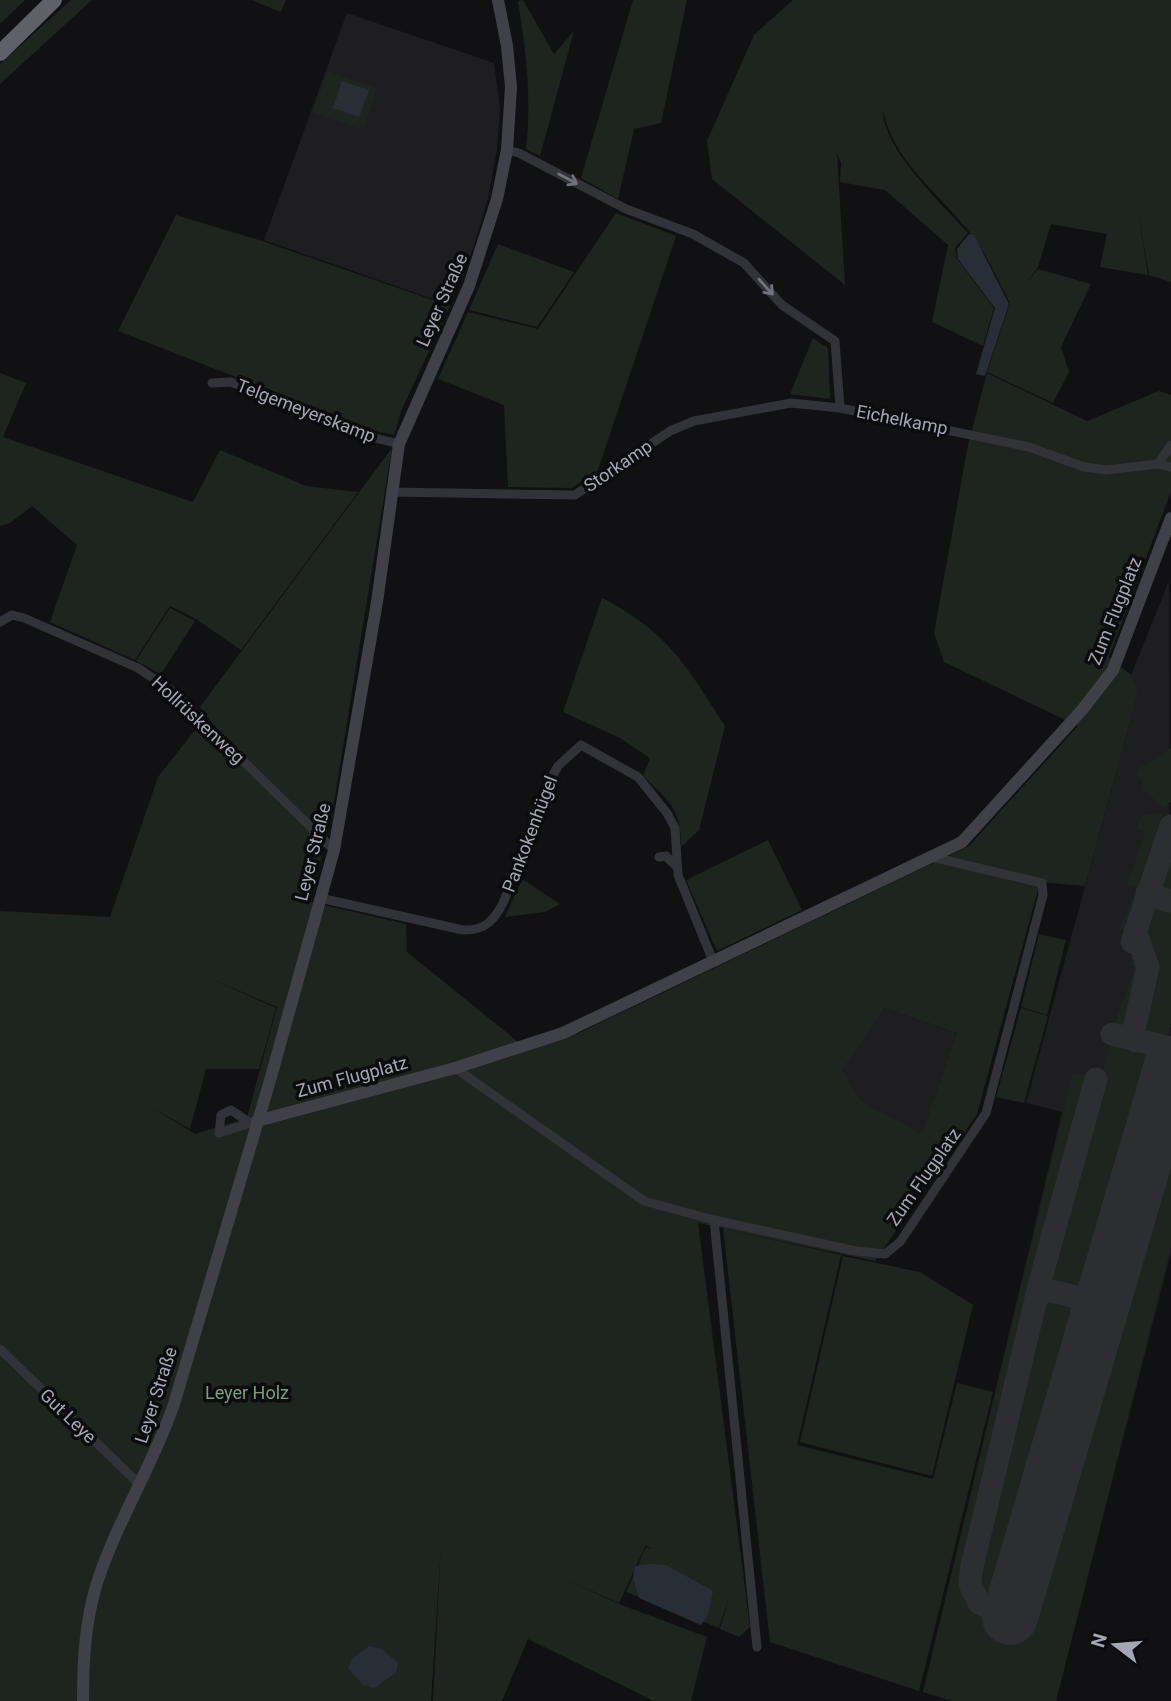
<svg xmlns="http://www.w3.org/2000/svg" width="1171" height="1701" font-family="Roboto,sans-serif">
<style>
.built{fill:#1e1d20}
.green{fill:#1e251f;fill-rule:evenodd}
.water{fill:#282e36}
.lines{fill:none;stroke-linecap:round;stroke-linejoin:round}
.taxiway{stroke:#2d2e32;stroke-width:23}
.runway{stroke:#2d2e32;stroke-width:56}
.street{stroke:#323338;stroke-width:9}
.secondary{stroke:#404148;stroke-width:12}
.highway{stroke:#5f6068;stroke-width:16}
.oneway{stroke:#70727c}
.labels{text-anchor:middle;stroke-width:7;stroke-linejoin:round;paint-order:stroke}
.street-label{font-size:18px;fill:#a3a6b3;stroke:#0c0c0e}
.park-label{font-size:18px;fill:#7a9e80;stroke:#0c0c0e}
</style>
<rect width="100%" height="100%" fill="#111113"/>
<path class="built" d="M347 13 494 63 500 108 497 150 488 198 473 249 450 305 264 240Z
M1169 581 1171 1252 1056 1701H952L923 1692 1062 1112 1026 1103 1138 692 1131 675Z
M884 1008 957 1033 923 1135 859 1100 841 1070Z"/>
<path class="green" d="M0 0H25L0 24Z
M71 0H92L0 84V64Z
M251 0H286L281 12Z
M523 0 554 54 574 31 540 156 526 149C532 98 526 51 518 1Z
M633 0H687L661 123 634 129 618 199 581 178Z
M793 0H1171V282L1149 275 1137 205 1148 275 1100 267 1107 234 1051 224 1038 267 1027 282 1038 269 1091 284 1061 347 1069 372 1053 403 987 372 1010 303C1000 284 991 263 979 245 950 201 893 165 883 110 881 147 943 205 968 233L955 248 957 258 949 248 994 308 983 346 932 322 948 245 885 190 840 182 841 163 837 153 845 285 712 179 707 141 754 35Z
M328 71 377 88 363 130 312 113Z
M616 213 676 236 598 470 572 488 508 487 504 405 438 379 468 312 538 329Z
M176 215 262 241 450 306 402 409 394 435 375 431 118 331Z
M498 244 574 272 537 327 469 310Z
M813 338 828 348 830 399 790 394Z
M0 373 26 383 3 437 193 502 220 450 306 486 358 492 241 650 196 619 170 606 135 660 50 622 77 545 32 506 10 523 0 526Z
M987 373 1087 421 1159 391 1171 395V491L1109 657 1131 675 1138 692 1085 886 1040 882 977 1114 875 1261 728 1230 841 1255 797 1445 933 1479 957 1383 993 1392 919 1691 770 1642 723 1228 698 1223 750 1627 739 1637 720 1629 730 1594 719 1628 626 1592 646 1547 652 1549 646 1545 619 1603 562 1578 619 1604 707 1637 691 1701H654L528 1639 502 1701H433L441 1546 431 1701H0V911L110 917 158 777 199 725 255 778 200 707 392 448 331 820 310 902 406 924 407 952 527 1049 579 1033 969 846 1078 726 944 662 934 633 968 445ZM202 975 277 1007 247 1118 195 1134 153 1108 190 1129 206 1069H259L276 1008ZM884 1008 957 1033 922 1134 860 1100 842 1070Z
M602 598C668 632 686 665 725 726L699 830 681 847C682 809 669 801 643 776L650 758 620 738 563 712Z
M170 608 195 621 161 674 136 661Z
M1171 748V802L1163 807 1143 790 1142 780 1137 775 1140 767C1150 765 1160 754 1171 748Z
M1162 813 1165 830 1145 886H1127L1145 832 1137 828 1141 815Z
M1171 839V1026L1164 1043 1141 1036 1139 1030 1152 967 1140 932Z
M768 840 802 910 717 951 686 880Z
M522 879 560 904 545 912 505 917Z
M1134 894 1140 900 1130 930 1118 931Z
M1039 934 1066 940 1047 1015 1021 1007Z
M1135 949 1139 951C1147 969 1140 1018 1125 1032L1113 1029 1135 967 1130 965Z
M1021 1008 1048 1016 1024 1103 996 1097Z
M1111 1040 1162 1055 1092 1296 1088 1297 1054 1286 1048 1270Z
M1073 1072 1092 1078 1033 1286 966 1570C961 1603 989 1626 1018 1632L1171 1111V1245L1056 1701H952L923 1692Z
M843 1256 920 1272 973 1305 932 1476 800 1442Z
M1050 1296 1085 1306 1088 1310 1002 1601 992 1603 979 1596 974 1571 1040 1300 1049 1299Z"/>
<path class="water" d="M342 81 369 90 359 117 333 108Z
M969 234 974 235 1009 304 985 376 976 374 995 308 958 259 957 249Z
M651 1564 666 1565 713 1591 708 1615 701 1625 639 1598 633 1578 635 1566Z
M369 1646 382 1649 398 1663 396 1673 374 1688 363 1685 348 1668 352 1659Z"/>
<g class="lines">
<path class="taxiway" d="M1147 893 1169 901
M1135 931 1148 967 1133 1034 1136 1041
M1132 942 1171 826
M1112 1034 1171 1048
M1171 1070V1068
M1036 1297 1047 1290C1065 1295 1096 1297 1097 1319
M1010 1617 979 1603 970 1584 971 1571 1041 1278 1096 1079"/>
<path class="runway" d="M1010 1617 1171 1069"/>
<path class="street" d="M507 150 519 153 626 209 693 234 744 263 782 305 835 341 840 408
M212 383 231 382 371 437 399 444
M1158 464 1171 445
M391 492 575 495 670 431 694 421 791 403 840 408 1029 447 1084 467 1106 470 1158 464 1171 467
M0 622 12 615 24 618 138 668 172 691 334 850
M659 857 666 856 676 866
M320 898 463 930C486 931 495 919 504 901L547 786 558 766 581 745 638 777 667 813 675 828 678 875 713 961
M455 1068 644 1201 714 1220 856 1251 885 1254 900 1242 986 1113 1043 895 1042 883 932 857
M250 1123 231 1110 221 1115 219 1133 257 1121
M714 1220 757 1647
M0 1349 137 1482"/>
<path class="secondary" d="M257 1121 455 1068 563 1033 962 842 1082 710 1113 670 1171 518
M83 1701C83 1661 85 1621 97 1583 117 1521 153 1465 174 1404L269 1084 334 850 377 602 399 444 469 286 497 199 507 150 511 87 507 46 498 0"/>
<path class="highway" d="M0 53 54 0"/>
</g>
<defs><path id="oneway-shaft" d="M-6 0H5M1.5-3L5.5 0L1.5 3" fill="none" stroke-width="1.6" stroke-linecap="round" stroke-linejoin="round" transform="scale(1.75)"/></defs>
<g class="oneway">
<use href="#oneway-shaft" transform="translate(568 179) rotate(28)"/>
<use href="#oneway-shaft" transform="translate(766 287) rotate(48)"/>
</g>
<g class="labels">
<g class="street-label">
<text transform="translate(442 300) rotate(-66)" y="6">Leyer Straße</text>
<text transform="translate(306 411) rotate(21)" y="6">Telgemeyerskamp</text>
<text transform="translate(902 420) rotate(11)" y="6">Eichelkamp</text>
<text transform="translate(618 466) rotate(-34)" y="6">Storkamp</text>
<text transform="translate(1115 611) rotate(-68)" y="6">Zum Flugplatz</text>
<text transform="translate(198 720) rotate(43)" y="6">Hollrüskenweg</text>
<text transform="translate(530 834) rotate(-69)" y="6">Pankokenhügel</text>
<text transform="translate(313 852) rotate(-76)" y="6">Leyer Straße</text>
<text transform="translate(352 1077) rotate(-15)" y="6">Zum Flugplatz</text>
<text transform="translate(924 1177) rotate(-55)" y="6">Zum Flugplatz</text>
<text transform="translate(156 1395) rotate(-72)" y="6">Leyer Straße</text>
<text transform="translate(68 1416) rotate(44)" y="6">Gut Leye</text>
</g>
<g class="park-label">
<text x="247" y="1399">Leyer Holz</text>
</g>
</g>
<g transform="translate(1115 1645) rotate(286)" stroke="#0c0c0e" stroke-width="5" paint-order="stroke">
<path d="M0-5L12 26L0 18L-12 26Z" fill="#a3a6b3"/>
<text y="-10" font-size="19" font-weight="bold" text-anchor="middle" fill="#a3a6b3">N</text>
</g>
</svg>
